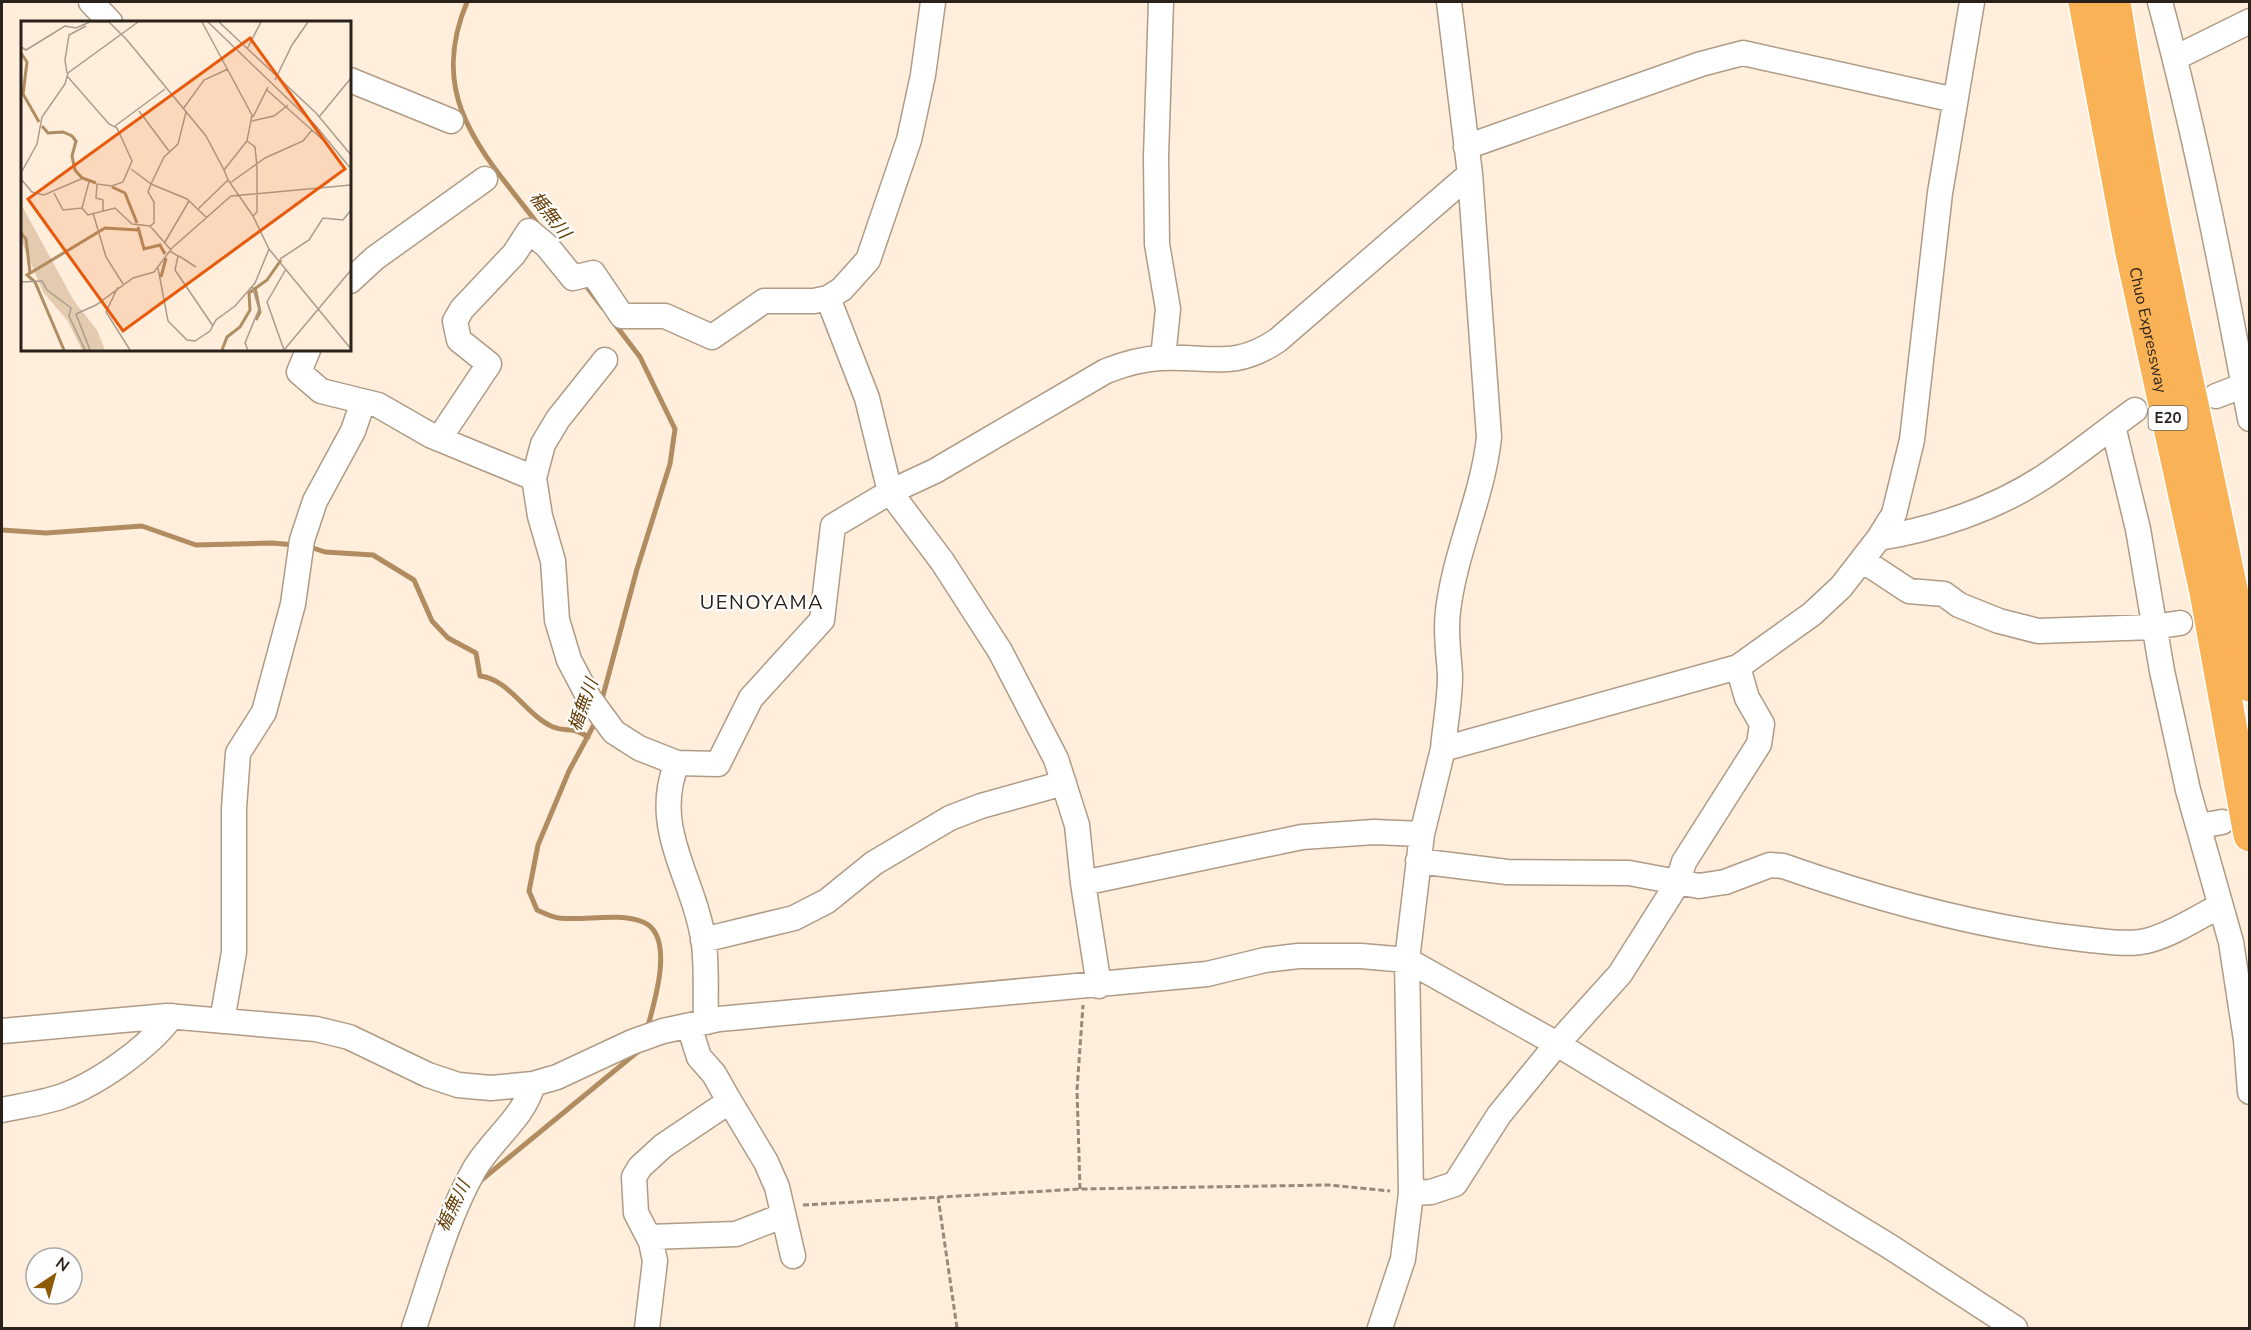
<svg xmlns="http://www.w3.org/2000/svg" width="2251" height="1330" font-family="'Nunito Sans','Noto Sans JP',sans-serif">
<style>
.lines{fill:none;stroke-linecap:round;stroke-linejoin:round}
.stream{stroke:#b18c61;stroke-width:5}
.minor-casing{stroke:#af9b86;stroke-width:27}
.highway-casing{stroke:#fff;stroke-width:36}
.path{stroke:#968a7c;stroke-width:3;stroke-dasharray:6 3;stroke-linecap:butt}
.minor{stroke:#fff;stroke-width:24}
.highway{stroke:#fab256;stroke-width:33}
.labels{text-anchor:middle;stroke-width:4.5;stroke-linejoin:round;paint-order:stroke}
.shield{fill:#fefefe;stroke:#6a645e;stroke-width:1.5}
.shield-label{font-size:15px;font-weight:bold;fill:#2a221a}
.street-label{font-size:16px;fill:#2a221a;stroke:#fefefe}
.water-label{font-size:18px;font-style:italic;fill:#654009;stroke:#fefefe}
.quarter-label{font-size:20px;letter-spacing:1.5px;fill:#2a221a;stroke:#fefefe}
.inset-river{fill:none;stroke:#b18c61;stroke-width:3}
.inset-road{fill:none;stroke:#a99c8e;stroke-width:1.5}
.view{fill:#e8590c;fill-opacity:0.15;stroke:#e8590c;stroke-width:3}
.inset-edge{fill:none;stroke:#2a221a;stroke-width:3}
</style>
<rect width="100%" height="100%" fill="#feeedb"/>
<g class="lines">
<path class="stream" d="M467 2C426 100 484 153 540 227
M583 282 603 308
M2 530 46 533 142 526 196 545 272 543 295 545
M307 546 325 552 373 555 414 580 432 621 448 638 476 653 480 676C509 679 526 715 553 727 567 733 570 725 588 737
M601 703 637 569 670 464 675 429 640 357 614 323
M596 721 569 771 538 845 529 891 537 910C544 913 552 917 559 918 585 921 618 912 643 922 676 935 654 1004 647 1029
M479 1182 641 1049"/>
<g class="minor-casing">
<path id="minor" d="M91 2 110 22
M1161 2 1156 157 1157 244 1168 309 1163 358
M2160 2C2197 140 2224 279 2250 419
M2175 58 2250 21
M350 80 451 121
M1466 147 1701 64 1743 53 1955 100
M350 281 375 258 485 179
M308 350 299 372 321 391 378 405 432 436 534 478 540 516 553 561 557 620 569 660 589 698 614 732 639 748 677 763 718 764 751 698 822 620 833 526 890 492 867 398 828 298
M2216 396 2250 383
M2113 426 2138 529 2162 671 2188 790 2231 942 2246 1040 2250 1092
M439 439 489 364 459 340 455 321 462 309 514 254 529 231 547 246 573 278 593 273 622 316H665L712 337 764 301H814L828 298 842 289 868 260 909 140 923 75 933 2
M534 478 543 444 558 419 605 360
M1879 538C1935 529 1994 509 2042 478 2074 457 2104 432 2135 410
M1862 560 1909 591 1944 594 1959 605 1999 621 2038 631 2154 627 2180 623
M1443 749C1445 725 1450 700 1450 676 1449 654 1445 634 1448 611 1455 551 1483 496 1489 437L1470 174 1449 2
M677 763C650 829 695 878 704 944 707 969 705 996 706 1022
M2200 826 2222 822
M1418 861 1507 872 1629 873 1699 886 1725 882 1770 865 1783 866C1877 899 1983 928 2082 939 2103 941 2130 946 2150 940 2175 933 2198 917 2220 906
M1083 883 1302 837 1374 832 1422 834
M703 940 794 918 827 901 874 863 950 818 981 806 1064 783
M1099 986 1083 883 1077 825 1056 759 1000 651 942 561 890 492 935 471 1106 371C1124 364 1141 359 1160 358 1208 355 1233 371 1278 340L1470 174
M222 1021 234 952V808L238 753 264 712 293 604 302 540 315 501 353 431 363 402
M2 1031 167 1016 316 1029 349 1037 428 1075 458 1085 491 1088 533 1084 557 1077 632 1042 663 1031 719 1019 1207 974 1265 960 1298 956H1361L1407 960 1557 1044 1889 1246 2015 1328
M727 1097 766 1162 777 1187 793 1256
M2 1110C21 1106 42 1103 60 1097 98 1084 149 1047 172 1016
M1411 1193 1431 1192 1455 1184 1499 1115 1557 1044 1620 974 1677 884 1684 862 1759 744 1762 724 1747 698 1738 667
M649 1237 736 1234 782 1216
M414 1328C432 1275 446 1220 474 1170 491 1140 524 1118 533 1084
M647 1328 655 1261 651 1242 636 1213 634 1177 640 1167 663 1146 724 1105 727 1097 714 1074 699 1057 689 1026
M1380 1328 1403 1259 1411 1193 1407 960 1422 834 1443 749 1738 667 1812 614 1841 587 1879 538 1894 514 1912 440 1940 193 1972 2"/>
</g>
<g class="highway-casing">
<g id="highway">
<path id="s1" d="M2085 2 2132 253 2206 592 2250 835"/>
<path d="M2114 2C2149 231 2207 457 2250 685"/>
</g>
</g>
<path class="path" d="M1080 1189 1077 1090 1083 1005
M938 1197 957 1328
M803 1205 1080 1189 1329 1185 1390 1191"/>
<use href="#minor" class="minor"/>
<use href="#highway" class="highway"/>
</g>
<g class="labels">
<rect class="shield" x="2148.5" y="406" width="39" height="24" rx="4.5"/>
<g class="shield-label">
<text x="2168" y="423">E20</text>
</g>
<g class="street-label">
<text dy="6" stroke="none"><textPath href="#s1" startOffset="334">Chuo Expressway</textPath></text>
</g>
<g class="water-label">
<text transform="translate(550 215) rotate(52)" y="6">楯無川</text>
<text transform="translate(583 705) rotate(-70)" y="6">楯無川</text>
<text transform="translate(453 1206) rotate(-64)" y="6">楯無川</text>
</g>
<g class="quarter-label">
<text x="762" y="609">UENOYAMA</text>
</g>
</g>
<g transform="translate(21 21)">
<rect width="330" height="330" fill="#feeedb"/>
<path d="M0 183 53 280 76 309 84 329H61L46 299 22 271 0 219Z" fill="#e4cbb0"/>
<path class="inset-river" d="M0 32 6 41 2 73 18 101M21 105 27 112 42 111 51 115 55 120 51 135 54 149 61 157 75 162M91 166 104 172 116 202M117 206 123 228 139 224 144 233M0 212 5 218 9 252M140 256 145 237M234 266 239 291 235 299M43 329 14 261 6 254 84 207 117 209M201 329 206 316 219 306 229 289 228 272 246 259 260 239"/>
<path class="inset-road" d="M70 1H88L106 19 185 115 203 149M181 1 231 94 226 120 203 149 207 159 232 195 248 228 330 328M187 1 295 105 330 148M198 1 295 92 330 134M0 26 5 29 44 5 55 7 69 1M226 28 240 1M46 52 44 39 48 14 65 5M46 55 88 103 96 107 111 140 102 161 91 165 76 163 75 177 82 179V190M254 59 271 24 287 1M246 69 302 119M162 88 183 59 207 48M118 90 148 130M165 91 157 123 143 136 130 163 166 178 186 197M232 96 247 66M298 96 330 57M231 100 253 95 267 84M94 105 144 68M226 120 234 126 236 146V191L232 195M110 148 130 163 127 171 133 181V202L129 205M0 152 16 123 21 96 44 63 47 52 117 1M0 158 11 171 23 174 60 158M209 162 244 137 282 120 291 109M33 172 42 189 61 187 67 194 94 187 111 203 129 205M61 187 68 161M177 188 207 159M72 192 85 236 102 263M129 205 150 229M144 221 168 180M149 230 157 235 154 249 192 305M158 235 175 246M259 238 288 219 302 197 322 199 330 189M137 247 147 300 166 319 174 320 189 310 195 299 214 285 234 262 248 228M0 261 21 260 26 269 50 287 48 295 64 329M97 266 85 291 109 329M69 329 55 293 75 284 112 257 133 251 151 227 210 175 330 164M227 329 224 322 238 288 231 265M263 329 330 249M263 329 246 281 265 248"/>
<path class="view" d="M229 17 324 148 102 310 7 178Z"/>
<rect width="330" height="330" class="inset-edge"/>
</g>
<rect width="2251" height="1330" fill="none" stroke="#2a221a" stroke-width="6"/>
<g transform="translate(54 1276) rotate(36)"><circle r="28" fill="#fefefe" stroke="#a9a6a3" stroke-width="1.5"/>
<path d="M0-4.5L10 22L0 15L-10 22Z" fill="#8c5905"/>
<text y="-9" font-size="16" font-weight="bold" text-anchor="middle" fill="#2a221a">N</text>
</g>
</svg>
